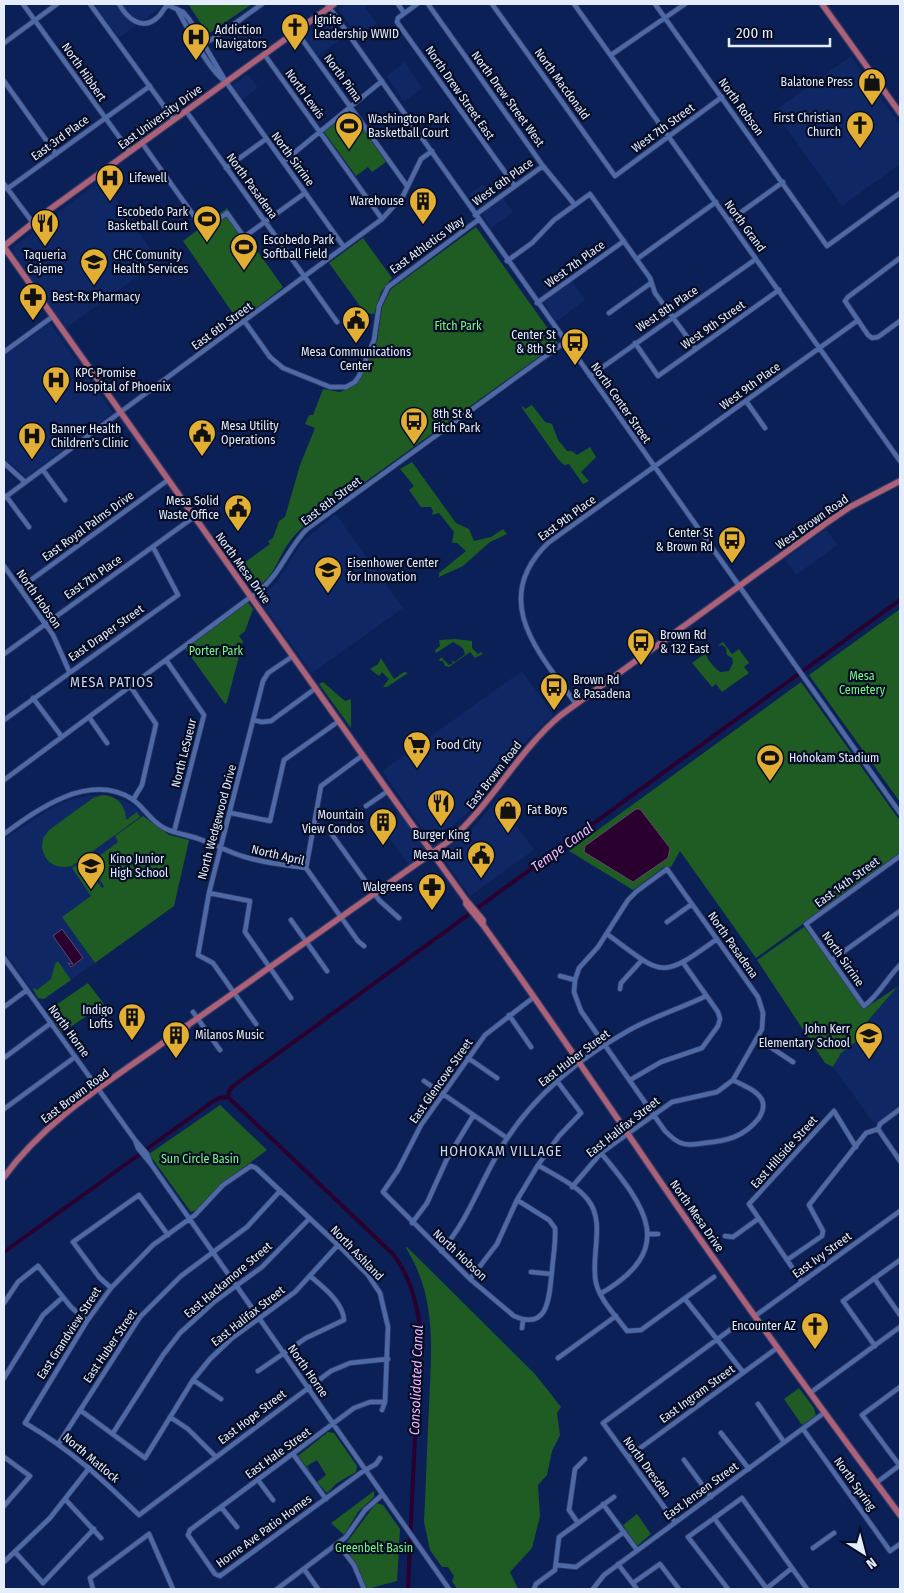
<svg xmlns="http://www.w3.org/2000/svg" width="904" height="1593" font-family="'Fira Sans Condensed',sans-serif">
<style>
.built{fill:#0f2764}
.green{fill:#1e5c23}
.water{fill:#2a002e;stroke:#62476c}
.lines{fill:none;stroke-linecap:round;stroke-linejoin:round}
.canal{stroke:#2a002e;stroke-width:4}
.minor-casing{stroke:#323764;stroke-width:6}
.major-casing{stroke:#323764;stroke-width:8}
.minor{stroke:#4d69a6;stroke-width:4.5}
.major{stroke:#ab6278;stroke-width:5.5}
.labels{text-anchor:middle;stroke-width:4.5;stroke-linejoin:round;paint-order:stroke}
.poi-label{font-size:12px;fill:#e5ecfb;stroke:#040d25;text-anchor:start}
.street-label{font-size:12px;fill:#e5ecfb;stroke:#040d25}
.park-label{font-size:12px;fill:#7af77f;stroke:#040d25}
.neighbourhood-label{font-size:14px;letter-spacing:1px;fill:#c9d6f2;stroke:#040d25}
.water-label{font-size:14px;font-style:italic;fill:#f7b6fb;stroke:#040d25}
</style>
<rect width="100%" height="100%" fill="#0b2056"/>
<path class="built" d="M94 4H176L163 6 119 38Z
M346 4H370L365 8 377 23 358 37 338 9Z
M329 16 344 37 318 56 302 36Z
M851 56 900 125V164L842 206 774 111Z
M405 62 422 88 404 102 386 76Z
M248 74 258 88 242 100 232 86Z
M102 179 159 261 66 328 26 273 12 248Z
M483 184 493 198 478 209 469 194Z
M503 198 513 212 491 228 482 214Z
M572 281 585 300 556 322 544 302Z
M50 323 113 413 26 477 4 458V356Z
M336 514 403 608 312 673 258 598 276 583 303 541Z
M826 529 838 545 796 575 785 559Z
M522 671 553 714 524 743 476 805 433 844 382 771Z
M100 794 122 800 134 806 157 828 169 835 189 840 174 906 44 999 38 998 4 951V839L53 807 75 798Z
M497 799 534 850 470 896 440 854 474 827Z
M402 811 432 853 411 868 381 826Z
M900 983V1105L875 1125 833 1067 841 1053 868 1033 867 1023Z"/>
<path class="green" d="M188 4H252L208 34Z
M350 111 386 162 372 172 368 167 356 176 324 132Z
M227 208 283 287 239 322 183 241Z
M476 227 558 343 304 526C297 532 291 539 286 547 277 561 270 586 251 587L237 568 270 544 268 541 273 538 279 521 285 517 300 465 315 428 305 424 309 415H313L323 389 340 392 357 384 377 341 382 307 391 289Z
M363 238 392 278 381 292 374 314 365 313 329 263Z
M532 405 545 422 552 424 558 440 567 451H572L577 455 590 447 596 457 581 472 589 481 583 484 569 464 564 465 558 459 522 408 523 406 525 409Z
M412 462 456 523 469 529 474 541 491 537 503 529 507 534 490 542 463 566 439 577V573L466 551 457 543H452L454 532 439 513 432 515 433 511 431 507H421L409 490 414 486 400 469Z
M247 601 253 609 245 631 239 636 243 641 227 702 225 704 184 647Z
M900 609V802L809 675Z
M455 639 472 641V648L478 654 481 652 483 654 475 658 470 652 449 667 445 666 443 661H439L441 657 449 665 453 663 451 660 455 662 465 654C464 646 457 645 453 642L436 653 435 650 440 646 439 640Z
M723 642 732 654 739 649 749 663 744 667 749 673 722 692 716 684 712 687 692 663 710 650 709 654 706 655C708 661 715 668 720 672L729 671 733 663 732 658 727 655 726 648 722 645 717 646Z
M381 658 394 679 404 672 408 673 387 687H383L389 679 382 672 379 676 370 669 378 664Z
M323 682 345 701 351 699V728L319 684Z
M801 682 900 821V853L756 958 680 851 671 867H664L633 890 569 851Z
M103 795C118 796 126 806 126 820L137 812 140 817 72 866C57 870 45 863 42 848L43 838 49 830 93 798Z
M143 816 169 835 189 840 174 906 95 963 62 917 91 896 72 868 82 861 102 888 104 886 88 864 118 842 115 836Z
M804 927 864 1006 867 1007 897 987 867 1022 868 1033 841 1053 833 1067 825 1063 757 960Z
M58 961 71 980 44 999 38 998 33 989 34 988 37 990 51 979 55 964Z
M88 983 104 1004 62 1033 47 1011Z
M220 1105 267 1150 220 1185 197 1210 191 1212 149 1154Z
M407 1247 535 1374 561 1407 557 1413 560 1435 552 1451 547 1475 538 1485 540 1516 532 1548 510 1572 518 1589H457L452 1581 454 1576 448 1567H442L430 1550 424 1522C426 1484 427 1446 429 1407 431 1351 438 1299 406 1248Z
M799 1388 814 1408 816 1416 802 1425 784 1399Z
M328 1432 334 1433 357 1466 356 1472 337 1483 327 1493 317 1482 326 1475 317 1460 307 1466 313 1476 298 1456Z
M374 1491V1497L358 1512 344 1535 331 1523Z
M376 1503 383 1505 400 1529 397 1581 367 1589 345 1545Z
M637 1514 651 1534 637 1546 623 1525Z"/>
<path class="water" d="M636 809H640L670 848 668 858 633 882 584 852 585 846Z
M62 929 83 958 71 967 68 963 73 964 53 936Z"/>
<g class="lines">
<path class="canal" d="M228 1097 229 1091 232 1087 900 600
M228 1097 393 1254C410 1277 415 1297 420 1326L408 1589
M4 1252 212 1102 219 1098 228 1097"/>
<g class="minor-casing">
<path id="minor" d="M23 4 130 152
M90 4 174 120
M119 4C127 18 142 32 158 17 162 14 163 8 168 5L183 12 189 19 226 82 344 247
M327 4 900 813
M398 4 404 13
M417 4 398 18 397 22 515 186
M428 4 543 166 575 205
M492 4 615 176 722 97
M574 4 900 461
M655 4 827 246 900 193
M177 9C188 29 209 71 226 82
M296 31 407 186
M4 43 57 4
M201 45 216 37 262 4
M264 54 382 219
M611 55 685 4
M4 81 56 154
M186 111 337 322
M142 143 204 230 227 213 244 237 305 193
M283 162 382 81
M226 168 266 139
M4 184 33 223
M7 189 150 86
M475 215 543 166
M729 221 783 182
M900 258 848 297 845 301 868 335 872 338 878 337 900 321
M637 259 716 202
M507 261 532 243 554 220 590 194 650 278 655 293 696 349
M537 303 624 241
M609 313 651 283
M245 322 270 357 283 368 330 387H346L355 382 359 376 374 340 379 306 388 287 478 220
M635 343 658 376 779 290
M4 352 52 317
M590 376 756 259
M746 401 765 428
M4 463 25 482
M43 470 65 500
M6 496 29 527
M4 498 382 219 403 196 421 159 432 151
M4 566 53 635 69 671
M20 588 168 480
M4 654 194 517
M166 660 204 715 174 832
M130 686 156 724 142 785 133 800
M33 698 62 737
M576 704C539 653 489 600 548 543L857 321
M89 717 107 743
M4 720 178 595 153 547
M253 720 262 722 271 721 316 688
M4 780 260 590C281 573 288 548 307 529L565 342
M366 806 388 791
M231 813 270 821 284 760 339 721
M313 824 328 829 379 900 399 918
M4 834C38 809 89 772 132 799 145 808 151 822 166 829 177 834 189 835 199 839 215 844 230 853 245 857 265 863 286 865 306 868L358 941 364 946
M900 856 806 924 864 1006C879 995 887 978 900 965
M306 868 321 786 363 755
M209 893 250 901 245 932 291 998
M291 920 327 971
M667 922 692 904
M607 934C663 975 659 981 717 939
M4 958 135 1140 147 1154 151 1164 449 1589
M832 960 900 911
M560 976 575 980 579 968 598 947 628 900 637 891 667 869 758 997 763 1013 762 1029 733 1080 717 1092 672 1102 601 1153 572 1187
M575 980 574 992 581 1011 665 1131C670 1136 675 1141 681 1143 688 1146 697 1144 704 1143 727 1141 744 1137 759 1118 762 1113 765 1106 762 1100 757 1090 742 1085 733 1080
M620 989 621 983 642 960
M4 1007 27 990
M193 1012 220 1050
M509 1015 531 1047
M256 1024 213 963 198 955 209 893 263 681 268 673 293 656
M758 1039 793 1062
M4 1058 51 1023
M468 1058 497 1078
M630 1080 661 1062 702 1048 718 1026 720 1019 718 1012 684 964
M424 1081 507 1138
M4 1109 75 1057
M900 1109 880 1124 878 1129 900 1161
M135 1140 138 1148 151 1164
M538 1165C554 1175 577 1185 588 1200 606 1222 590 1257 596 1283 600 1300 616 1316 627 1331L641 1330 714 1277
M517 1200 549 1220 555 1228C556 1242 553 1257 552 1271 549 1294 550 1332 514 1316L470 1279 383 1192 398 1170 421 1125 485 1035 534 997
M412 1223 427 1203 447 1159 473 1116
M647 1234H658
M725 1236 733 1237 758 1219
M441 1251C470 1219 482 1176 506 1140 535 1095 580 1058 626 1032 651 1017 680 1009 706 996
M787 1260 822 1236 823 1231 809 1205 866 1133 878 1129
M531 1272 551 1274
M874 1278 900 1315
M470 1279 497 1244 517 1200 538 1165 559 1136 581 1113 557 1081
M802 1282 749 1204 834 1111 856 1147
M111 1288 99 1277 73 1242 139 1195 168 1235
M600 1294C678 1249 646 1207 601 1153
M685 1299 743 1372
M4 1303 18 1282 38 1266 71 1307 87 1321
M755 1316 900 1211
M522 1328 523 1320
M875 1346 843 1301 900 1260
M558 1358 616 1316
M258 1371 306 1338 344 1320C343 1302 323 1287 310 1276
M4 1378 43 1315 63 1297
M193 1380 221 1399
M810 1393 900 1327
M758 1404 784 1442
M80 1410 145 1458 193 1380 210 1359 231 1339 295 1292 338 1245
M382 1410 385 1402 388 1327 380 1293 368 1275 338 1245 256 1168 251 1166 223 1185 195 1215 153 1245 111 1288 87 1321 25 1423C71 1450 101 1478 139 1515L331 1371 350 1363 388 1359
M170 1417 188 1429 216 1457
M803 1429 890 1551 900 1544
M113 1433 163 1355 180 1333 214 1302 262 1267 309 1219
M721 1433 749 1469
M59 1443 140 1317 181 1276 247 1227 280 1191
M293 1454 326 1499
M4 1457 30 1476 4 1506
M628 1457 777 1348
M380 1458 376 1464 362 1472 220 1576 215 1574 188 1535 190 1530 354 1408 370 1402H385
M684 1460 711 1497
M900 1466 862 1415 900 1387
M258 1480 273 1500
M876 1483 900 1465
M65 1499 101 1538
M603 1504 637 1550
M221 1507 237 1527
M714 1518 767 1589
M675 1522 603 1423 734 1327
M578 1523 569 1510 575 1469 585 1459
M338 1544 354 1565 364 1589
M813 1548 834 1533
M15 1552 43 1583 94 1529
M4 1562 50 1518 90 1467
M618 1564 637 1589
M556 1565 576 1567 624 1532
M304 1569 318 1589
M633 1583 660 1564 679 1589
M93 1589 90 1578 149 1534 173 1589
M277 1589 346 1537 365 1510 382 1495
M534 1589 536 1584 555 1570 559 1537 614 1497
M593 1589 604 1575 824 1413
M728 1589 688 1537 742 1498 807 1589
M766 1589 792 1568"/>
</g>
<g class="major-casing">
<path id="major" d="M822 4 900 113
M4 246 49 210 334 4
M4 247 388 791 466 900 483 920V924
M466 900V904L483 925C545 1011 604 1099 664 1187 740 1298 820 1407 900 1515
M167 1040H173L187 1027
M4 1177C46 1119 110 1081 167 1040L170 1035 188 1025 449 841C492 804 517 752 561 715L825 524 850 507 900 481"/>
</g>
<use href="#minor" class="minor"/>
<use href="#major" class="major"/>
</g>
<defs>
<g id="church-pin" transform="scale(1.4375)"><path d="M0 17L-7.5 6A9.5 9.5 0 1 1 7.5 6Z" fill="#e2af34" stroke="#040d25"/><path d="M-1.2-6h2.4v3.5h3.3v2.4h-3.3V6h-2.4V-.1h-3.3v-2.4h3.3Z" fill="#111"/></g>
<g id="hospital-pin" transform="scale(1.4375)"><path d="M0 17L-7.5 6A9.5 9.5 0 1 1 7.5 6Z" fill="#e2af34" stroke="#040d25"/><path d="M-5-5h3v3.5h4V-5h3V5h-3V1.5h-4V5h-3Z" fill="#111"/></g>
<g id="shop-pin" transform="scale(1.4375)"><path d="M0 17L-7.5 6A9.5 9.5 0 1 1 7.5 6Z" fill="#e2af34" stroke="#040d25"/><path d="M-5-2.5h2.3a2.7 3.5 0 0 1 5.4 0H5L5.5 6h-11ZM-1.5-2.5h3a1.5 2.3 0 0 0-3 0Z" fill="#111"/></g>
<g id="stadium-pin" transform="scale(1.4375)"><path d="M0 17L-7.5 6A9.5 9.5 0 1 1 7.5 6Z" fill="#e2af34" stroke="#040d25"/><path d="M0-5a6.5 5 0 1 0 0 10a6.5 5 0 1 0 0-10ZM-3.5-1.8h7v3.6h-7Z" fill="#111"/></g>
<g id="building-pin" transform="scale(1.4375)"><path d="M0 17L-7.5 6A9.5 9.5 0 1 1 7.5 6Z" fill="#e2af34" stroke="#040d25"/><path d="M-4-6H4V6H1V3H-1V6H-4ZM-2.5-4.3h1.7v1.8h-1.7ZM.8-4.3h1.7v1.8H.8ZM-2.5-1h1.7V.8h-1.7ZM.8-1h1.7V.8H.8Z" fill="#111"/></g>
<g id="restaurant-pin" transform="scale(1.4375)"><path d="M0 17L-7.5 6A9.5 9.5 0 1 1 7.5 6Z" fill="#e2af34" stroke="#040d25"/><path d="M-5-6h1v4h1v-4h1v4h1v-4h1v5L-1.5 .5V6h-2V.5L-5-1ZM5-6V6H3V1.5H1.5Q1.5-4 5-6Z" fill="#111"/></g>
<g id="school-pin" transform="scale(1.4375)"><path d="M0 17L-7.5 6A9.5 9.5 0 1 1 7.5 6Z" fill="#e2af34" stroke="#040d25"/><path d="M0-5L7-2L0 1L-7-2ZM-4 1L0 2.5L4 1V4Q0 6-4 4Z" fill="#111"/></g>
<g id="pharmacy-pin" transform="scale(1.4375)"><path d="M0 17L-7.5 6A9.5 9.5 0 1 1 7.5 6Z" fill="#e2af34" stroke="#040d25"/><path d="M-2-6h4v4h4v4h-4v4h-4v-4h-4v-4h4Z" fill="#111"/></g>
<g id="civic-pin" transform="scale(1.4375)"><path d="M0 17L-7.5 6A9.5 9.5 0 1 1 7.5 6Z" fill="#e2af34" stroke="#040d25"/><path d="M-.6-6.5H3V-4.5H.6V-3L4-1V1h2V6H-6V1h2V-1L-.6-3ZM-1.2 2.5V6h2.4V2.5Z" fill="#111"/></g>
<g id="bus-pin" transform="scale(1.4375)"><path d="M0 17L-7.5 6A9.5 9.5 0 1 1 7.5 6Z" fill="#e2af34" stroke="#040d25"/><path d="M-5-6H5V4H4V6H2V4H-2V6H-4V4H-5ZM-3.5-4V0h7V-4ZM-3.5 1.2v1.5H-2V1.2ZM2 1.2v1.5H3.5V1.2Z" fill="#111"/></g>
<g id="supermarket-pin" transform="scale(1.4375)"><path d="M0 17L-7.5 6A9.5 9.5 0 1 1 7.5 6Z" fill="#e2af34" stroke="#040d25"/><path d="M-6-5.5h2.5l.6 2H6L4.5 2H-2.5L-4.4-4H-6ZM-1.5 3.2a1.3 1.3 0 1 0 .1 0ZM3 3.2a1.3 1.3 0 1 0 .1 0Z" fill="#111"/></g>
</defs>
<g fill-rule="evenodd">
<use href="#church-pin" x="295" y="27"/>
<use href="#hospital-pin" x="196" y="37"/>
<use href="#shop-pin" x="872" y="82"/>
<use href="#church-pin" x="860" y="125"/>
<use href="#stadium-pin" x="349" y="126"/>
<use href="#hospital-pin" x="110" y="178"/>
<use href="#building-pin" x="423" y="201"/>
<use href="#stadium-pin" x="207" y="219"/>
<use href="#restaurant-pin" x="45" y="223"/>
<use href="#stadium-pin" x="244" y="247"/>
<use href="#school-pin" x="94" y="262"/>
<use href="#pharmacy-pin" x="33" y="297"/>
<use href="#civic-pin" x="356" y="320"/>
<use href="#bus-pin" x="575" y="342"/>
<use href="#hospital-pin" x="56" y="380"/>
<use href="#bus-pin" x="414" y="421"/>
<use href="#civic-pin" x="202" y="433"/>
<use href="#hospital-pin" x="32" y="436"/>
<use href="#civic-pin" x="238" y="508"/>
<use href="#bus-pin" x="732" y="540"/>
<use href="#school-pin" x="328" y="570"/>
<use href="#bus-pin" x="641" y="642"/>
<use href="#bus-pin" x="554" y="687"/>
<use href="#supermarket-pin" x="417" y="745"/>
<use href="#stadium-pin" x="770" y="758"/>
<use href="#restaurant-pin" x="441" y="803"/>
<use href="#shop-pin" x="508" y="810"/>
<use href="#building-pin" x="383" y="822"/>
<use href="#civic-pin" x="481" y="855"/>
<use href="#school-pin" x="91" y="866"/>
<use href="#pharmacy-pin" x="432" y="887"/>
<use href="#building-pin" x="132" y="1017"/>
<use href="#building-pin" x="176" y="1035"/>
<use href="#school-pin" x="869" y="1036"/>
<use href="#church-pin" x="815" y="1326"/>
</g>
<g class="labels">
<g class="poi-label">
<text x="314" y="24">Ignite<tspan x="314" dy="14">Leadership WWID</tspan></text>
<text x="215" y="34">Addiction<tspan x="215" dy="14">Navigators</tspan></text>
<text x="853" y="86" text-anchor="end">Balatone Press</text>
<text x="841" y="122" text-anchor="end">First Christian<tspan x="841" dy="14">Church</tspan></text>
<text x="368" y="123">Washington Park<tspan x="368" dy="14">Basketball Court</tspan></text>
<text x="129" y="182">Lifewell</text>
<text x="404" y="205" text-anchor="end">Warehouse</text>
<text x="188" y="216" text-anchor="end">Escobedo Park<tspan x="188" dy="14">Basketball Court</tspan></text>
<text x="263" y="244">Escobedo Park<tspan x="263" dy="14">Softball Field</tspan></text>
<text x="45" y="259" text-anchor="middle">Taqueria<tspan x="45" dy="14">Cajeme</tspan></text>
<text x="113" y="259">CHC Comunity<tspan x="113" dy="14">Health Services</tspan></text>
<text x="52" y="301">Best-Rx Pharmacy</text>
<text x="556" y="339" text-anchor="end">Center St<tspan x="556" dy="14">&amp; 8th St</tspan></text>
<text x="356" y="356" text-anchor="middle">Mesa Communications<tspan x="356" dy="14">Center</tspan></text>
<text x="75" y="377">KPC Promise<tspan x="75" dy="14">Hospital of Phoenix</tspan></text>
<text x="433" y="418">8th St &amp;<tspan x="433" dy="14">Fitch Park</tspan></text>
<text x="221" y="430">Mesa Utility<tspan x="221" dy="14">Operations</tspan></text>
<text x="51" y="433">Banner Health<tspan x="51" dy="14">Children's Clinic</tspan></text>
<text x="219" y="505" text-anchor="end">Mesa Solid<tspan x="219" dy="14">Waste Office</tspan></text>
<text x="713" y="537" text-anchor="end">Center St<tspan x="713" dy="14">&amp; Brown Rd</tspan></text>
<text x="347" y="567">Eisenhower Center<tspan x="347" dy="14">for Innovation</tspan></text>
<text x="660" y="639">Brown Rd<tspan x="660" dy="14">&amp; 132 East</tspan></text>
<text x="573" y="684">Brown Rd<tspan x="573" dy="14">&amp; Pasadena</tspan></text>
<text x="436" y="749">Food City</text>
<text x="789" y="762">Hohokam Stadium</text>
<text x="527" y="814">Fat Boys</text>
<text x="364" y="819" text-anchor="end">Mountain<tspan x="364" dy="14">View Condos</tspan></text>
<text x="441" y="839" text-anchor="middle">Burger King</text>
<text x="462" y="859" text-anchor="end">Mesa Mail</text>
<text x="110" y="863">Kino Junior<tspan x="110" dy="14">High School</tspan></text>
<text x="413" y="891" text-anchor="end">Walgreens</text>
<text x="113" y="1014" text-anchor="end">Indigo<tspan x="113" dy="14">Lofts</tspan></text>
<text x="850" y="1033" text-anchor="end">John Kerr<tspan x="850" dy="14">Elementary School</tspan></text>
<text x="195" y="1039">Milanos Music</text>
<text x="796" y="1330" text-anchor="end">Encounter AZ</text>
</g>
<g class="street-label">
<text transform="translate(84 72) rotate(55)" y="4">North Hibbert</text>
<text transform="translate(343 78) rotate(54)" y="4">North Pima</text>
<text transform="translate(562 84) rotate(54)" y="4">North Macdonald</text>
<text transform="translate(460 93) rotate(55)" y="4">North Drew Street East</text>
<text transform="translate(305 94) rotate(54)" y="4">North Lewis</text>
<text transform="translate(508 99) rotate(54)" y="4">North Drew Street West</text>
<text transform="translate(741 107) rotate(54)" y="4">North Robson</text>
<text transform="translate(160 117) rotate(-36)" y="4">East University Drive</text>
<text transform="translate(663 128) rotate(-36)" y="4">West 7th Street</text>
<text transform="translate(60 138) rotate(-36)" y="4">East 3rd Place</text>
<text transform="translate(293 159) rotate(54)" y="4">North Sirrine</text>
<text transform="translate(503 182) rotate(-36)" y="4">West 6th Place</text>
<text transform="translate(252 186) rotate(54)" y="4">North Pasadena</text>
<text transform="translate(745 226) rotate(54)" y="4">North Grand</text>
<text transform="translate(427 245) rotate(-36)" y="4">East Athletics Way</text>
<text transform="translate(575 264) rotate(-36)" y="4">West 7th Place</text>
<text transform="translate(667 309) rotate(-34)" y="4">West 8th Place</text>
<text transform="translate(713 325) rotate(-35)" y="4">West 9th Street</text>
<text transform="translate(222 326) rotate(-36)" y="4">East 6th Street</text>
<text transform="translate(750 386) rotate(-36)" y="4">West 9th Place</text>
<text transform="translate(621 403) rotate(55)" y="4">North Center Street</text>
<text transform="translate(331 501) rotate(-37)" y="4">East 8th Street</text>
<text transform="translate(567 518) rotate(-36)" y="4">East 9th Place</text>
<text transform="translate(812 522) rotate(-35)" y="4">West Brown Road</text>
<text transform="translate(88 526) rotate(-36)" y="4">East Royal Palms Drive</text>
<text transform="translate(243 568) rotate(54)" y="4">North Mesa Drive</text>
<text transform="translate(93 577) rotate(-35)" y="4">East 7th Place</text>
<text transform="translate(39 599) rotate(55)" y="4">North Hobson</text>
<text transform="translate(106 633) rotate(-35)" y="4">East Draper Street</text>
<text transform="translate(184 753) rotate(-76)" y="4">North LeSueur</text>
<text transform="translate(494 775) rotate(-52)" y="4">East Brown Road</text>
<text transform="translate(217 822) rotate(-75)" y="4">North Wedgewood Drive</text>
<text transform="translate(278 855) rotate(13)" y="4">North April</text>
<text transform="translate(847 882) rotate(-36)" y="4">East 14th Street</text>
<text transform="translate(733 945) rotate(55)" y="4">North Pasadena</text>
<text transform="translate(843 959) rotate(55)" y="4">North Sirrine</text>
<text transform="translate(69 1031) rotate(54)" y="4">North Horne</text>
<text transform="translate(574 1058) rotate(-37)" y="4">East Huber Street</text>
<text transform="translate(441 1081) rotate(-55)" y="4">East Glencove Street</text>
<text transform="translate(75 1096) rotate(-37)" y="4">East Brown Road</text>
<text transform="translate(623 1127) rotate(-38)" y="4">East Halifax Street</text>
<text transform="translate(784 1152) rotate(-48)" y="4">East Hillside Street</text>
<text transform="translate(697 1216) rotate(55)" y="4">North Mesa Drive</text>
<text transform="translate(357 1253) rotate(46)" y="4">North Ashland</text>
<text transform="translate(460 1255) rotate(43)" y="4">North Hobson</text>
<text transform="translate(822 1255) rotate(-36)" y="4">East Ivy Street</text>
<text transform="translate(228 1280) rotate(-40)" y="4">East Hackamore Street</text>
<text transform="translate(248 1316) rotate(-38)" y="4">East Halifax Street</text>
<text transform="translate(69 1333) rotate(-57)" y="4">East Grandview Street</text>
<text transform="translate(110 1346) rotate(-56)" y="4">East Huber Street</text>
<text transform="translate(308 1371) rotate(55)" y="4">North Horne</text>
<text transform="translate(697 1394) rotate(-36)" y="4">East Ingram Street</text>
<text transform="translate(252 1417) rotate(-37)" y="4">East Hope Street</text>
<text transform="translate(278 1453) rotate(-36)" y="4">East Hale Street</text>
<text transform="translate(91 1458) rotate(40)" y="4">North Matlock</text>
<text transform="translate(647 1467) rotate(54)" y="4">North Dresden</text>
<text transform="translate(855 1484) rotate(54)" y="4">North Spring</text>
<text transform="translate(701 1491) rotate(-36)" y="4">East Jensen Street</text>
<text transform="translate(264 1531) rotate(-36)" y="4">Horne Ave Patio Homes</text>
</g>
<g class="park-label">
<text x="458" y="330">Fitch Park</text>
<text x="216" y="655">Porter Park</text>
<text x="862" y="680">Mesa<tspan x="862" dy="14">Cemetery</tspan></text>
<text x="200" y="1163">Sun Circle Basin</text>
<text x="374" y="1552">Greenbelt Basin</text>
</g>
<g class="neighbourhood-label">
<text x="112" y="687">MESA PATIOS</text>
<text x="501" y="1156">HOHOKAM VILLAGE</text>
</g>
<g class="water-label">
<text transform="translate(562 847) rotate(-36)" y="5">Tempe Canal</text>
<text transform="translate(416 1380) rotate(-88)" y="5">Consolidated Canal</text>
</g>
</g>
<rect width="904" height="1593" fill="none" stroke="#e5ecfb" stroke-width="10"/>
<g transform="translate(864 1553) rotate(144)" stroke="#040d25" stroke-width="4" paint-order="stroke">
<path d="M0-4L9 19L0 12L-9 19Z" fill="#e5ecfb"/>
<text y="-8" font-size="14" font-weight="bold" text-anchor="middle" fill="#e5ecfb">N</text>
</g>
<path d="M729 38v8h101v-8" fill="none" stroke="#e5ecfb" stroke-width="2.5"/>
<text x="736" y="38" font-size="15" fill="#e5ecfb" stroke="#040d25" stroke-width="4" paint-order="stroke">200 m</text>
</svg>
